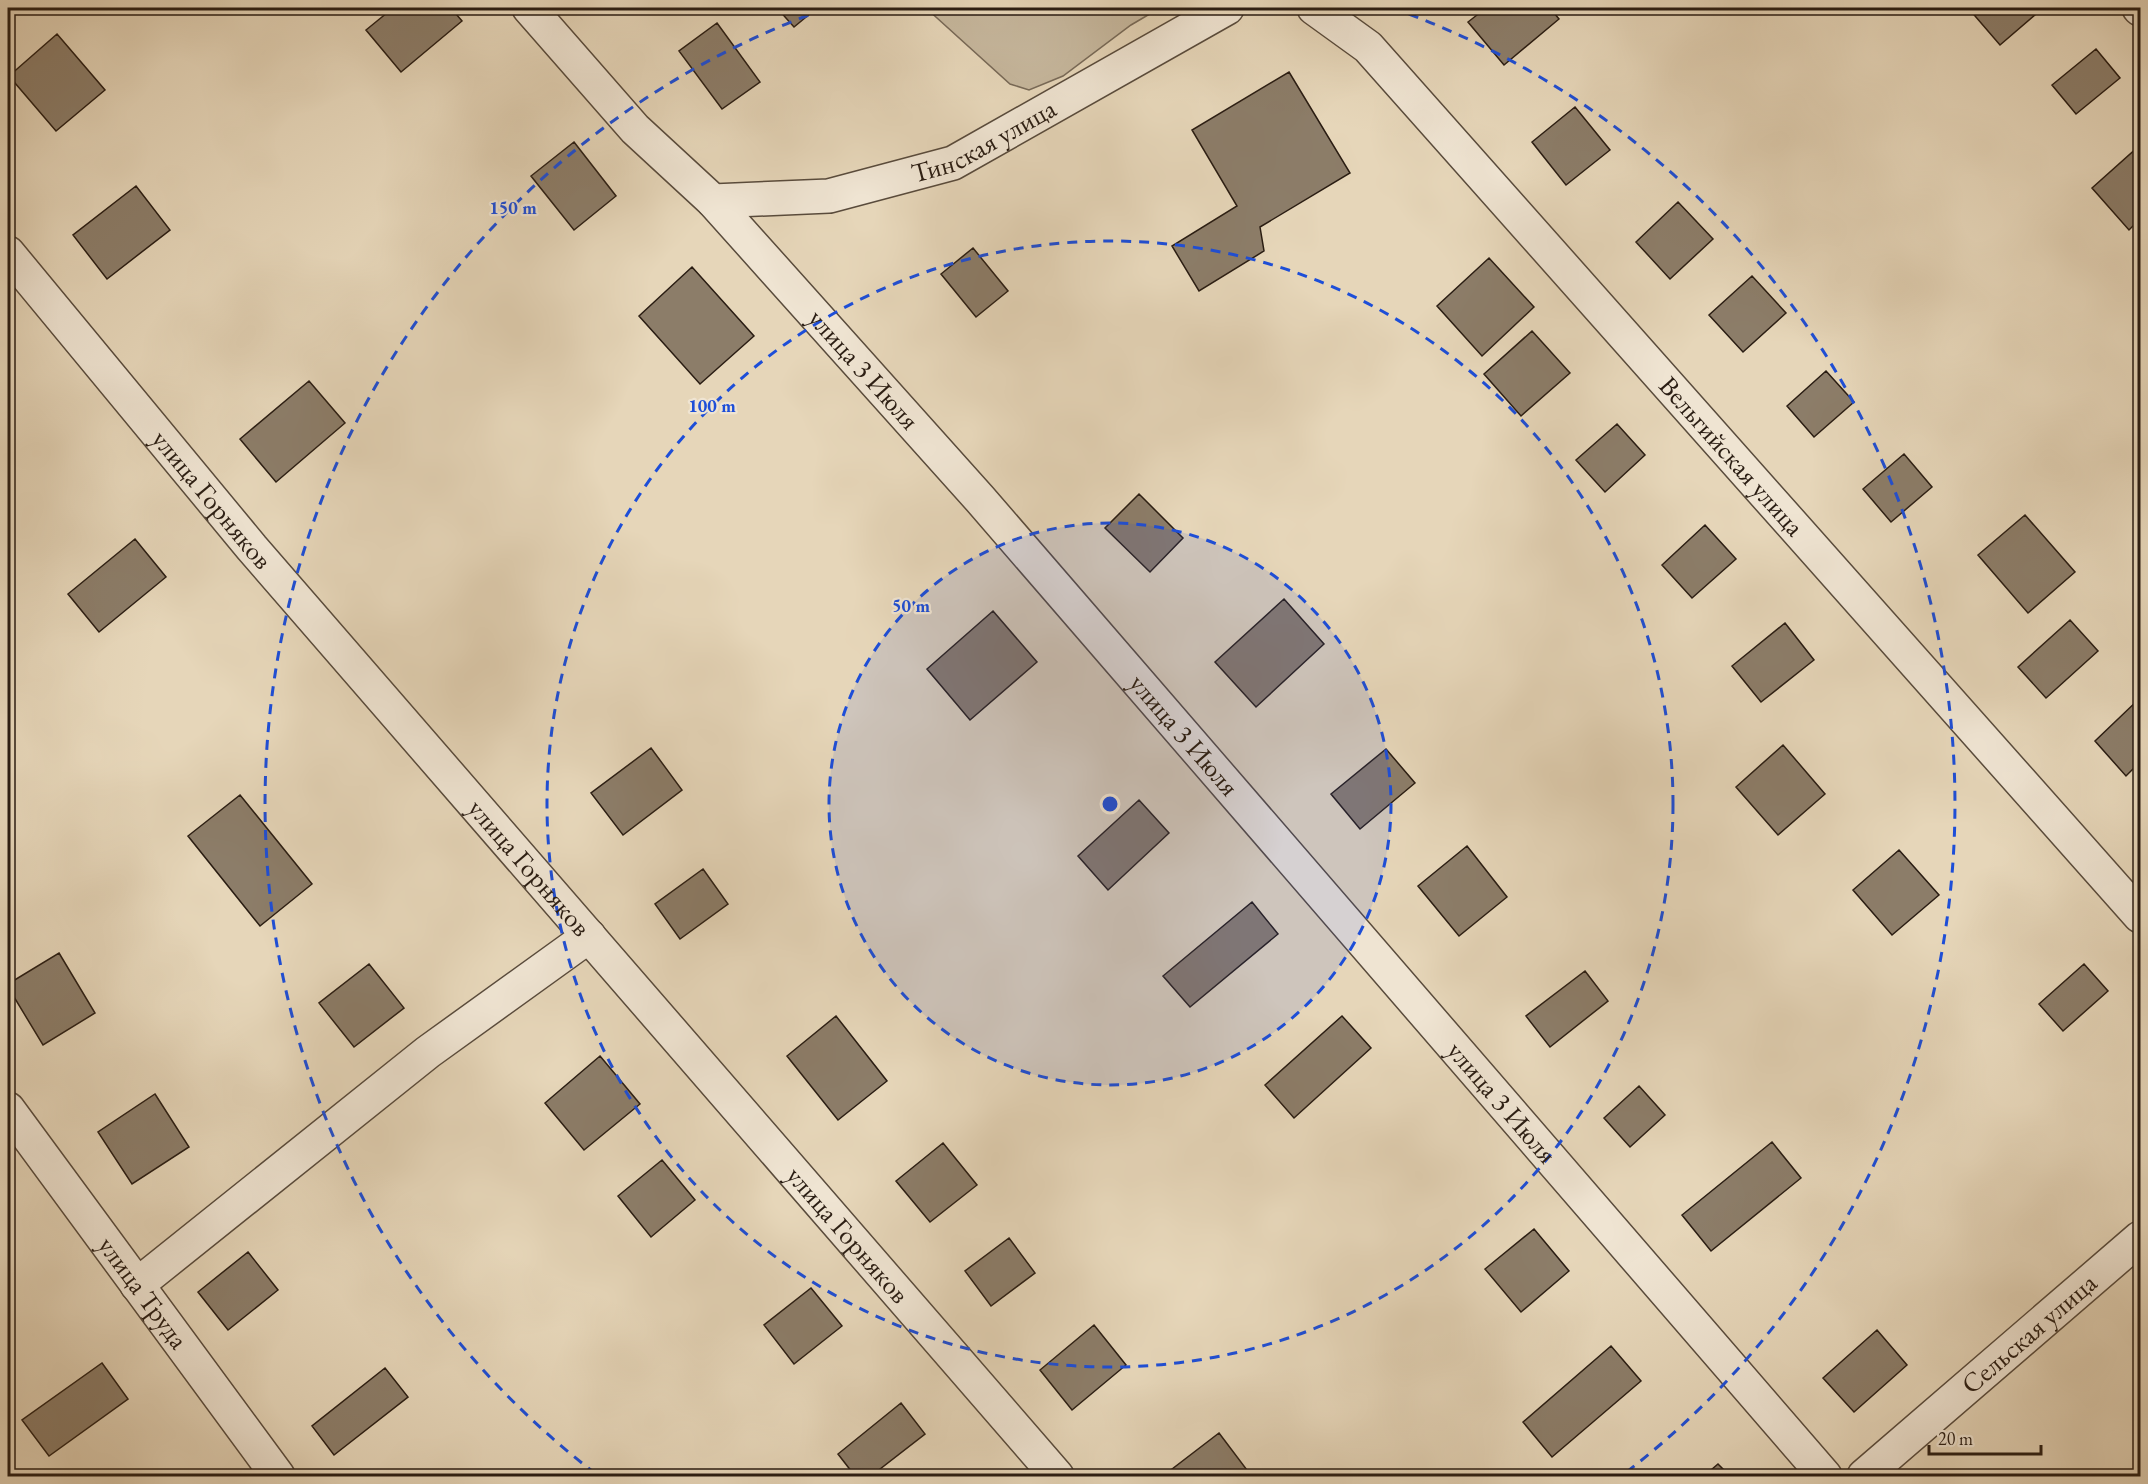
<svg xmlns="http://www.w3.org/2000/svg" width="2148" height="1484" font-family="'EB Garamond',serif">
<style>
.green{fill:#c6b79d;stroke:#786a58;stroke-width:1.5}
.building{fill:#8c7d69;stroke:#2a1d13;stroke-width:1.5}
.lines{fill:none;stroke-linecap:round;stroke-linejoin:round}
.minor-casing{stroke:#594b3c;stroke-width:36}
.tertiary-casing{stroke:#594b3c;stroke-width:36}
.minor{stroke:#efe4d2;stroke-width:33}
.tertiary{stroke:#efe4d2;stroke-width:33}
.ring{fill:none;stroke:#1d4ed8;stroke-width:3;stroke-dasharray:10 8}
.labels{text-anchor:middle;stroke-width:4.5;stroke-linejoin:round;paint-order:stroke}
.street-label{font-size:27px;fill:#2a1d13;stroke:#efe4d2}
.centre{fill:#1d4ed8;stroke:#efe4d2;stroke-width:3}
.ring-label{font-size:18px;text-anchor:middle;font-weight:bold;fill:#1d4ed8;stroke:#efe4d2;stroke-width:4.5;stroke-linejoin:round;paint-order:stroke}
</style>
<rect width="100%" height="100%" fill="#e6d6b9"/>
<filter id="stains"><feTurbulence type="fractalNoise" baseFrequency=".00333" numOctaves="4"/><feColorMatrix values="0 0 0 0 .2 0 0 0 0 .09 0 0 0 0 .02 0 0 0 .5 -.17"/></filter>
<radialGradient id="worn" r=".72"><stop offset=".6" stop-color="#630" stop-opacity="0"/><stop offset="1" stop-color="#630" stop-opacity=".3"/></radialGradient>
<path class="green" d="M926 8H1160L1131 25 1063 76 1029 90 1010 84Z"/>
<path class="building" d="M393 8H451L462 21 401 72 366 30Z
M777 8H817L794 27Z
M1486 8H1550L1559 19 1504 65 1468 22Z
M1971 8H2043L2000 45 1969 9Z
M717 23 760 82 722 109 679 51Z
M57 34 105 90 56 131 9 76Z
M2096 49 2120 78 2076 114 2052 85Z
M1289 72 1350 173 1260 227 1264 251 1199 291 1172 246 1237 206 1192 130Z
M1575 107 1610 150 1566 185 1532 142Z
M574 142 616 196 574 230 531 176Z
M2138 147 2140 150V219L2129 230 2092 188Z
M136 186 170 230 107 279 73 235Z
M1678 202 1713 239 1670 279 1636 242Z
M973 248 1008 291 976 317 941 274Z
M1489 258 1534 307 1482 356 1437 306Z
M692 267 754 336 700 384 639 316Z
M1752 276 1786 313 1743 352 1709 315Z
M1532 331 1570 373 1521 416 1484 374Z
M1826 371 1854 402 1814 437 1787 406Z
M309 381 345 423 276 482 240 439Z
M1617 424 1645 455 1605 492 1576 460Z
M1904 454 1932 487 1891 522 1863 489Z
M1139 494 1183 538 1150 572 1105 528Z
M2025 515 2075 572 2028 613 1978 555Z
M1705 525 1736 559 1692 598 1662 565Z
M135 539 166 577 99 632 68 594Z
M1284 599 1324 644 1256 707 1215 662Z
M993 611 1037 662 970 720 927 669Z
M2070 620 2098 651 2046 698 2018 667Z
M1785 623 1814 660 1761 702 1732 666Z
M2140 698V762L2126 776 2095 741Z
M1783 745 1825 794 1778 835 1736 787Z
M651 748 682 790 623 835 591 793Z
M1386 749 1415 783 1360 829 1331 794Z
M240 795 312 884 260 926 188 836Z
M1139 800 1169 833 1108 890 1078 856Z
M1467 846 1507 897 1459 936 1418 886Z
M1899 850 1939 895 1892 935 1853 890Z
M703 869 728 904 680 939 655 904Z
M1252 902 1278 934 1190 1007 1163 976Z
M59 953 95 1013 43 1045 8 987V984Z
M369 964 404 1008 354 1047 319 1003Z
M2084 964 2108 991 2063 1031 2039 1004Z
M1585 971 1608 1001 1550 1047 1526 1016Z
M836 1016 887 1081 838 1120 787 1056Z
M1342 1016 1371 1048 1294 1118 1265 1085Z
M600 1056 640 1104 584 1150 545 1103Z
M1639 1086 1665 1115 1630 1147 1604 1118Z
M155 1094 189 1147 132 1184 98 1132Z
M1772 1142 1801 1178 1711 1251 1682 1215Z
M943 1143 977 1185 930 1222 896 1181Z
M662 1160 695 1200 651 1237 618 1196Z
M1534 1229 1569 1271 1521 1312 1485 1269Z
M1009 1238 1035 1273 991 1306 965 1271Z
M248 1252 278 1290 228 1330 198 1292Z
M811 1288 842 1326 794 1364 764 1325Z
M1094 1325 1126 1365 1072 1410 1040 1370Z
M1877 1330 1907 1365 1854 1412 1823 1378Z
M1611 1346 1641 1381 1552 1457 1523 1422Z
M102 1363 128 1399 49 1456 22 1420Z
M385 1368 408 1397 334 1455 312 1426Z
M901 1403 925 1434 871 1476H855L838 1454Z
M1219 1433 1247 1470 1239 1476H1163Z
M1718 1464 1730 1476H1704Z"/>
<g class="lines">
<g class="minor-casing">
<g id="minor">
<path id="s1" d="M1314 8 1368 47 2140 916"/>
<path d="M2139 8 2140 9"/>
<path id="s2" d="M713 201 980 499 1825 1476"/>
<path id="s3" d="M8 253 252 548 1057 1476"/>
<path id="s4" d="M8 1109 278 1476"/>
<path d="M137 1285 428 1052 589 936"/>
<path id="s5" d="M1864 1476 2140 1238"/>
</g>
</g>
<g class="tertiary-casing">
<g id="tertiary">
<path id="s6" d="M529 8 635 129 713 201 829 196 953 163 1227 8"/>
</g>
</g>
<use href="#minor" class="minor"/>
<use href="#tertiary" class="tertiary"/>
</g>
<circle cx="1110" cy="804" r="281" fill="#1d4ed8" fill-opacity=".12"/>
<g class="ring">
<circle cx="1110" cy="804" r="281"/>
<circle cx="1110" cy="804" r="563"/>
<path d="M596 1474A844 844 0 0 1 828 8M1392 8A844 844 0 0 1 1624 1474"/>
</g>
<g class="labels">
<g class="street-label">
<text dy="9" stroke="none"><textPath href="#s6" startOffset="548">Тинская улица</textPath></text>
<text dy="9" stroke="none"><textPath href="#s2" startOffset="226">улица 3 Июля</textPath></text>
<text dy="9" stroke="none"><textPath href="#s1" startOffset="614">Вельгийская улица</textPath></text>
<text dy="9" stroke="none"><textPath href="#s3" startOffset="320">улица Горняков</textPath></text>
<text dy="9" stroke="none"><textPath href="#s2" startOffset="712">улица 3 Июля</textPath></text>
<text dy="9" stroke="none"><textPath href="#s3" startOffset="806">улица Горняков</textPath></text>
<text dy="9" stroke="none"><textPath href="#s2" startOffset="1198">улица 3 Июля</textPath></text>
<text dy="9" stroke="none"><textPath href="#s3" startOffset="1292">улица Горняков</textPath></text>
<text dy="9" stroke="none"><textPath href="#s4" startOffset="228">улица Труда</textPath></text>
<text dy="9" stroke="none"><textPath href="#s5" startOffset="218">Сельская улица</textPath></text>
</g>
</g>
<circle cx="1110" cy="804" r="9" class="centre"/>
<g class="ring-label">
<text x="513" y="214">150 m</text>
<text x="712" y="412">100 m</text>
<text x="911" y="612">50 m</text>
</g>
<rect width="2148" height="1484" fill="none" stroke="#e6d6b9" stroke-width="30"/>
<rect x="9" y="9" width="2130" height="1466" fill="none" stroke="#2a1d13" stroke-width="3"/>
<rect x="15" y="15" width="2118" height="1454" fill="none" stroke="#2a1d13" stroke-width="1.5"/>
<path d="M1929 1445v9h112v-9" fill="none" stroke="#2a1d13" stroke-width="3"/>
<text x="1938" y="1445" font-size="18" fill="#2a1d13" stroke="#efe4d2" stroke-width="4.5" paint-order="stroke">20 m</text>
<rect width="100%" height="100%" filter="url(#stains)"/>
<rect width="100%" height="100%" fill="url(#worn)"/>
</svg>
